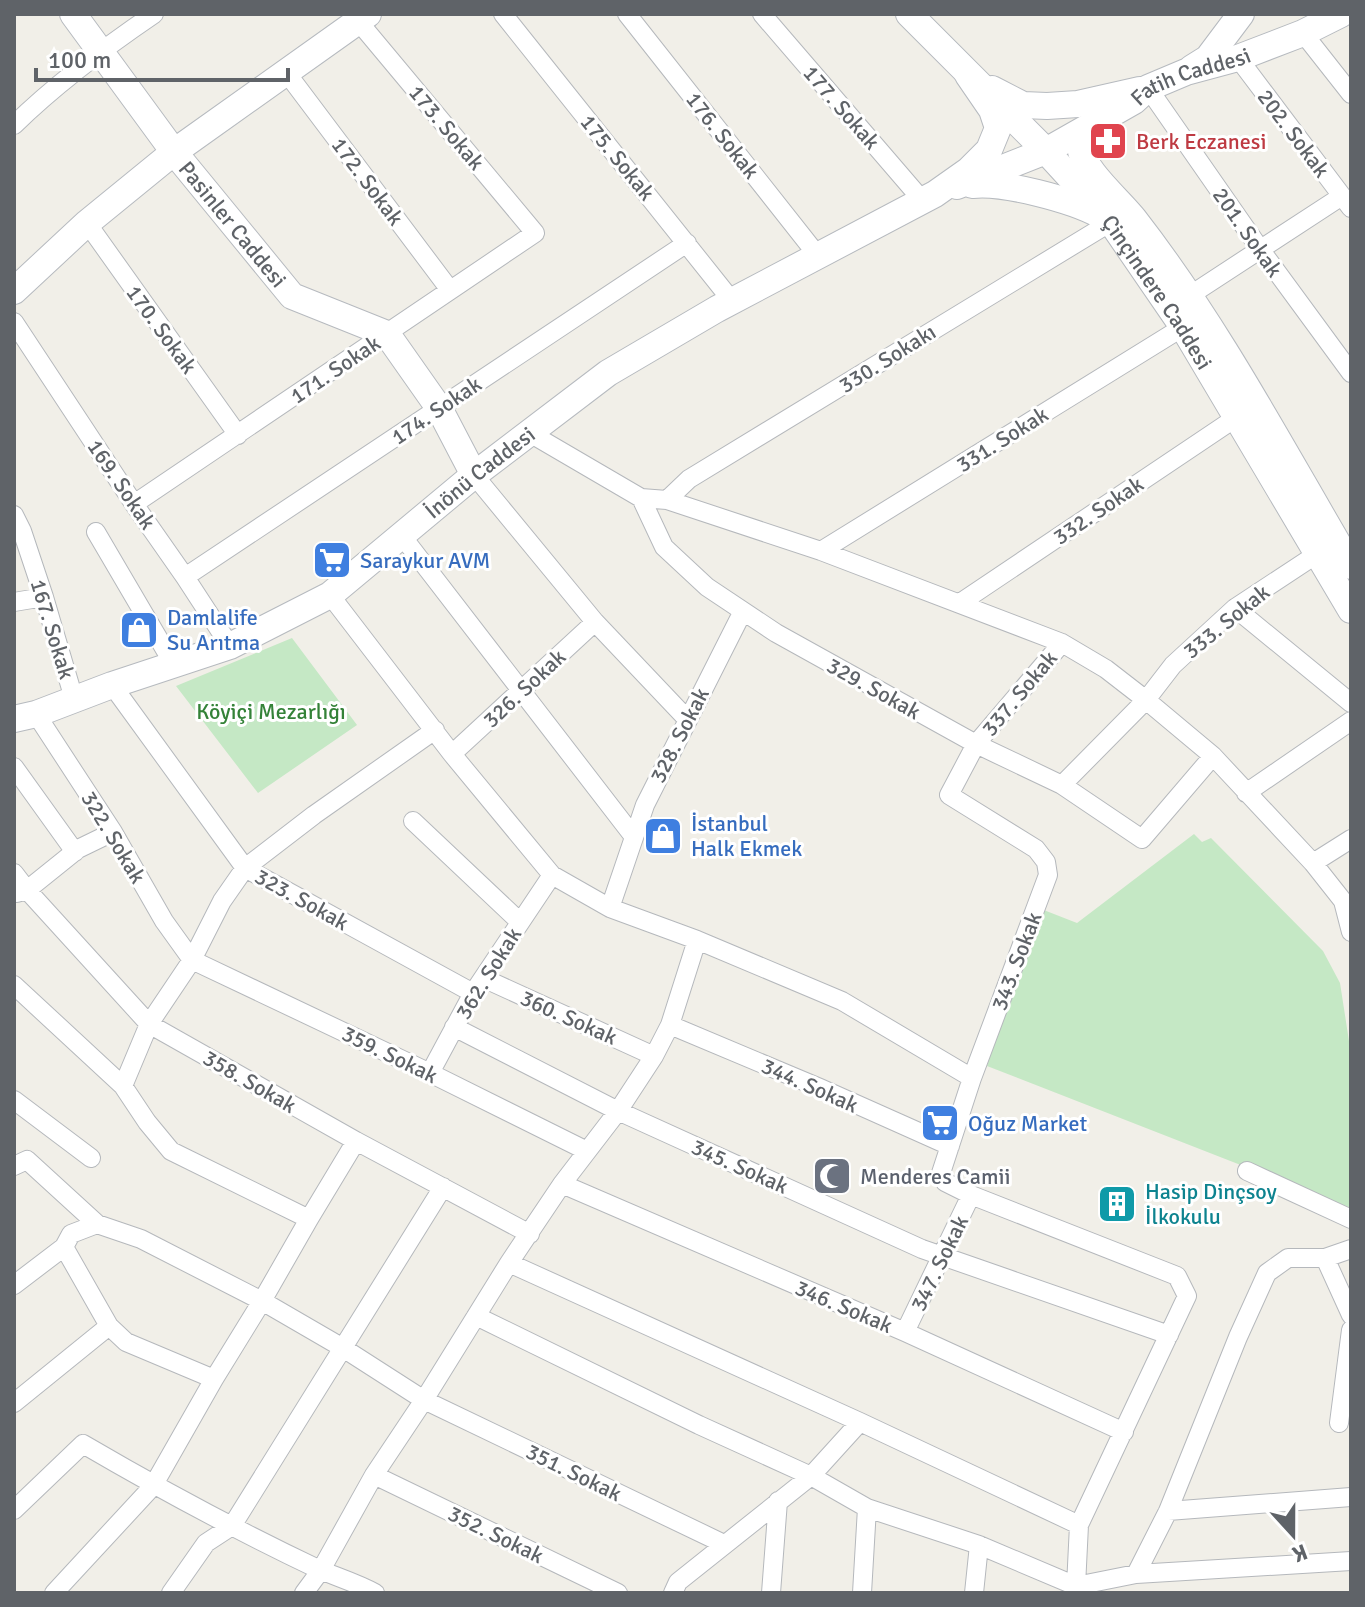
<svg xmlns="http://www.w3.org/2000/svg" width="1365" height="1607" font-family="Signika,sans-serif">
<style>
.green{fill:#c5e8c5}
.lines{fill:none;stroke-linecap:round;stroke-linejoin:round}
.street-casing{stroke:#b5b8bc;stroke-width:20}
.secondary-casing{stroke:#b6babf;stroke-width:28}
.street{stroke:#fff;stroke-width:18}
.secondary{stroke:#fff;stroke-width:26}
.labels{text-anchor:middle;stroke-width:6;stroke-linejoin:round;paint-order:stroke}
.street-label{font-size:22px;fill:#5f6368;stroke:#fff}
.health-label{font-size:22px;fill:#be3a42;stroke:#fff;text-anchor:start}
.shop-label{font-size:22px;fill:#366cbe;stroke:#fff;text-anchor:start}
.park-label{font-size:22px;fill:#348238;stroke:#fff}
.worship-label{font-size:22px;fill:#5b616d;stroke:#fff;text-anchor:start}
.culture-label{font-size:22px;fill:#0d838f;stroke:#fff;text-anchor:start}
</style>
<rect width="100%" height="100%" fill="#f1efe8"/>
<path class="green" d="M292 638 357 725 258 793 176 686Z
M1194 834 1202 842 1211 838 1323 951 1340 983 1351 1054V1208L987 1066 1036 907 1077 923Z"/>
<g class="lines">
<g class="street-casing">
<path id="street" d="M503 14 732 301
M627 14 818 256
M762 14 922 200
M1303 33 1351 94
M1238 58 1351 208
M286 72 450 290
M1148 88 1260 249 1351 373
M14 125C57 83 104 48 154 14
M87 223 238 435
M1189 296 1342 196
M14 322 134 504 185 577 230 646
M528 432 641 498 667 500 821 551 1062 643 1106 669 1146 700 1213 756 1313 863 1343 901 1351 932
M474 475 595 622 687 719
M641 498 664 547 707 587 776 633 976 744 1062 785 1142 839 1213 756
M667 500 689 479 1111 222
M134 504 535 233 358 21
M14 515 22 531 44 597 74 699
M96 532 174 665
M402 536 634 837
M821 551 1183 327
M185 577 687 243
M330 595 452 754 552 875 610 908 697 940 842 1001 972 1078
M14 602 44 597
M960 603 1237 417
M1235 608 1351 703
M1062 643 976 744 949 795 1036 849 1046 862 1048 875 972 1078 941 1173 945 1182 971 1195 1177 1276 1187 1296 1079 1525 1076 1586 1081 1593
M112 685 245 868 473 993
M36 714 113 832 164 921 192 960 430 1073 587 1151
M452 754 595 622
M14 767 75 852
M1062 785 1146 700 1173 665 1235 608 1317 554
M1246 793 1351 721
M413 821 520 922
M1313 863 1351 839
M14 873 27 890 149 1024 356 1141 530 1234
M17 893 27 890 78 849 113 832
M610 908 645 805 743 611
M483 978 654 1056
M14 985 123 1086 147 1122 171 1151 309 1219
M670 1025 820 1088 950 1146
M454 1027 618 1111 922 1249 1169 1335
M430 1073 473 993 552 875
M123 1086 149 1024 192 960 222 901 245 868 314 815 435 730
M14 1100 91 1158
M14 1166 27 1160 97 1224
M1247 1171 1351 1219
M562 1184 905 1332 1124 1432
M64 1247 109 1326 126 1342 214 1379
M1325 1258 1351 1315
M509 1263 860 1422 1079 1525
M14 1285 64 1247 71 1234 97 1224 141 1239 262 1301 343 1348 424 1400 724 1544
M476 1316 699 1425 811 1476 867 1508 979 1545 1076 1586
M905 1332 971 1195
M14 1403 109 1326
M1339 1423 1351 1330
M374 1475 618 1593
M14 1510 83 1444C160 1489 238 1531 318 1569 337 1577 357 1583 375 1593
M1168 1511 1351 1497
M1136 1574 1168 1511 1238 1337 1267 1273 1288 1258H1325L1351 1249
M1076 1586 1136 1574 1351 1561
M54 1593 153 1486 214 1379 262 1301 309 1219 356 1141
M171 1593 206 1543 232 1526 443 1187
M304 1593 321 1570 374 1475 424 1400 509 1263 562 1184 618 1111 654 1056 670 1025 697 940
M673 1593 678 1582 811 1476 860 1422
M771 1593 778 1501
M862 1593 867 1508
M974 1593 979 1545"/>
</g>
<g class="secondary-casing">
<g id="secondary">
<path id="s1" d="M73 14 174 152 292 296 387 334 439 408 474 475"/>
<path id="s2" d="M909 14 1046 151 1111 222 1183 327 1351 610"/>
<path d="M1192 68 1208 58 1241 14"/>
<path d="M992 89 1023 105 1047 106 1078 104 1140 90"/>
<path d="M1097 123C1089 129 1078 136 1080 147 1083 170 1119 200 1134 219 1218 327 1282 449 1351 566"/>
<path d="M972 185C1002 181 1073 200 1100 215"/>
<path id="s3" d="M957 186 1046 151 1134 101 1148 88 1186 72 1238 58 1303 33 1341 14"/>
<path d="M14 291 87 223 174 152 368 14"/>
<path id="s4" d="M14 719 36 714 112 685 230 646 330 595 474 475 608 373 717 309 935 194 969 170 989 150 998 128 992 110 968 75"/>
</g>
</g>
<use href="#street" class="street"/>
<use href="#secondary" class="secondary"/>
</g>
<defs>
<g id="pharmacy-square" transform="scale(2)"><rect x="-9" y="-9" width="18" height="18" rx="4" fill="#e0444e" stroke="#fff"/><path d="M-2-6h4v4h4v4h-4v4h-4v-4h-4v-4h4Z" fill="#fff"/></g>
<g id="supermarket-square" transform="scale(2)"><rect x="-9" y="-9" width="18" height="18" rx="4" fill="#3f7fe0" stroke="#fff"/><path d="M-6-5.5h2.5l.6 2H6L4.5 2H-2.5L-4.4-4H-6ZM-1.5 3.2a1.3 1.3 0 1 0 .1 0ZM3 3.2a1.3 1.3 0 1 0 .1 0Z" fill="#fff"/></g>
<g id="shop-square" transform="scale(2)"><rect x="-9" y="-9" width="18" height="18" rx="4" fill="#3f7fe0" stroke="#fff"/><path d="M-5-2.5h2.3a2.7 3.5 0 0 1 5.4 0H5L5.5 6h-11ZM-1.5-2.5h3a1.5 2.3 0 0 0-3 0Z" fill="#fff"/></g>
<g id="mosque-square" transform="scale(2)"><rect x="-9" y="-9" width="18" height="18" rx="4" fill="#6b7280" stroke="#fff"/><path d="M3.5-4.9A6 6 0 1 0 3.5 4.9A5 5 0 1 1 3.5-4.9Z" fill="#fff"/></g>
<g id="building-square" transform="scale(2)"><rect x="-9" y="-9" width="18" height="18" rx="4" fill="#0f9aa8" stroke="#fff"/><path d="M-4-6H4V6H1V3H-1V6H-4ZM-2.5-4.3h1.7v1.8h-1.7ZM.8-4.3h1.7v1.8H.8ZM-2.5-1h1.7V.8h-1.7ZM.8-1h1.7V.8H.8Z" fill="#fff"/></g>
</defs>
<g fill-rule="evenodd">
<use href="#pharmacy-square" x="1108" y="141"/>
<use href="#supermarket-square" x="332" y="560"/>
<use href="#shop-square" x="139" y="630"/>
<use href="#shop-square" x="663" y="836"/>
<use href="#supermarket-square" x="940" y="1123"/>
<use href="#mosque-square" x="832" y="1176"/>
<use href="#building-square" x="1117" y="1204"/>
</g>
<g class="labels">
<g class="street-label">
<text dy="8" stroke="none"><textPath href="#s3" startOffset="260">Fatih Caddesi</textPath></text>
<text transform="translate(842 107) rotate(49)" y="8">177. Sokak</text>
<text transform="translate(447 127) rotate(50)" y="8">173. Sokak</text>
<text transform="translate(1294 133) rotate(53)" y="8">202. Sokak</text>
<text transform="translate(723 135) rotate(52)" y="8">176. Sokak</text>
<text transform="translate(618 157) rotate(51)" y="8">175. Sokak</text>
<text transform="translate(368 181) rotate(53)" y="8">172. Sokak</text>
<text dy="8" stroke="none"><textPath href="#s1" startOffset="264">Pasinler Caddesi</textPath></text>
<text transform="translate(1248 232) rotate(55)" y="8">201. Sokak</text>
<text dy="8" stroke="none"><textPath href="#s2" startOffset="374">Çinçindere Caddesi</textPath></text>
<text transform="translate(162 329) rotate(54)" y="8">170. Sokak</text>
<text transform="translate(887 358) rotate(-32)" y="8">330. Sokakı</text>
<text transform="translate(335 369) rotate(-34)" y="8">171. Sokak</text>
<text transform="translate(436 410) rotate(-34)" y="8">174. Sokak</text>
<text transform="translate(1002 439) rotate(-32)" y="8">331. Sokak</text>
<text dy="8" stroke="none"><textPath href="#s4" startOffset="534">İnönü Caddesi</textPath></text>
<text transform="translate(122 484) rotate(56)" y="8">169. Sokak</text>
<text transform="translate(1098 510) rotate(-34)" y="8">332. Sokak</text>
<text transform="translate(1226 621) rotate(-39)" y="8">333. Sokak</text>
<text transform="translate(53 629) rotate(73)" y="8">167. Sokak</text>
<text transform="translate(524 688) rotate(-43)" y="8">326. Sokak</text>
<text transform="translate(874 688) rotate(29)" y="8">329. Sokak</text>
<text transform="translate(1019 693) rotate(-50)" y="8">337. Sokak</text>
<text transform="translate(679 735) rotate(-63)" y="8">328. Sokak</text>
<text transform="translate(114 837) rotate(59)" y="8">322. Sokak</text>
<text transform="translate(302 899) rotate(29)" y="8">323. Sokak</text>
<text transform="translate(1016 961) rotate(-69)" y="8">343. Sokak</text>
<text transform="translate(488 973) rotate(-58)" y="8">362. Sokak</text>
<text transform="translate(569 1017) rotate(24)" y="8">360. Sokak</text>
<text transform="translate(390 1054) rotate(26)" y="8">359. Sokak</text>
<text transform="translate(250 1081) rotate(30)" y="8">358. Sokak</text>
<text transform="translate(810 1085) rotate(24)" y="8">344. Sokak</text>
<text transform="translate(740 1166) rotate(24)" y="8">345. Sokak</text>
<text transform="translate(939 1263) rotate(-64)" y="8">347. Sokak</text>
<text transform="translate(844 1306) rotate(23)" y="8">346. Sokak</text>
<text transform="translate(574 1472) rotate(26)" y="8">351. Sokak</text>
<text transform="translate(496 1534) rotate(26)" y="8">352. Sokak</text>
</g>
<g class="health-label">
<text x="1136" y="149">Berk Eczanesi</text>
</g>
<g class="shop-label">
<text x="360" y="568">Saraykur AVM</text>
<text x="167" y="625">Damlalife<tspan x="167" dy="25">Su Arıtma</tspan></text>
<text x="691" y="831">İstanbul<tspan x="691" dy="25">Halk Ekmek</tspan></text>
<text x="968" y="1131">Oğuz Market</text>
</g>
<g class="park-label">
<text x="271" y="719">Köyiçi Mezarlığı</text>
</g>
<g class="worship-label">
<text x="860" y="1184">Menderes Camii</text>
</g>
<g class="culture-label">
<text x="1145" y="1199">Hasip Dinçsoy<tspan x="1145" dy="25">İlkokulu</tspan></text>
</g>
</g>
<rect width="1365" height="1607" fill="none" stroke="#5f6368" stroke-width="32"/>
<g transform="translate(1293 1535) rotate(159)" stroke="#ffffff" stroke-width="6" paint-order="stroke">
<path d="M0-6L14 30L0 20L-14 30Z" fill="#5f6368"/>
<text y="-12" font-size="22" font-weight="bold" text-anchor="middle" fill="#5f6368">K</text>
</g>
<path d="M36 68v12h252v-12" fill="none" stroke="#5f6368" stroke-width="4"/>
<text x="48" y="68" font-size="24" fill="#5f6368" stroke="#ffffff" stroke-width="6" paint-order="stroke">100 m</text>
</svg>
